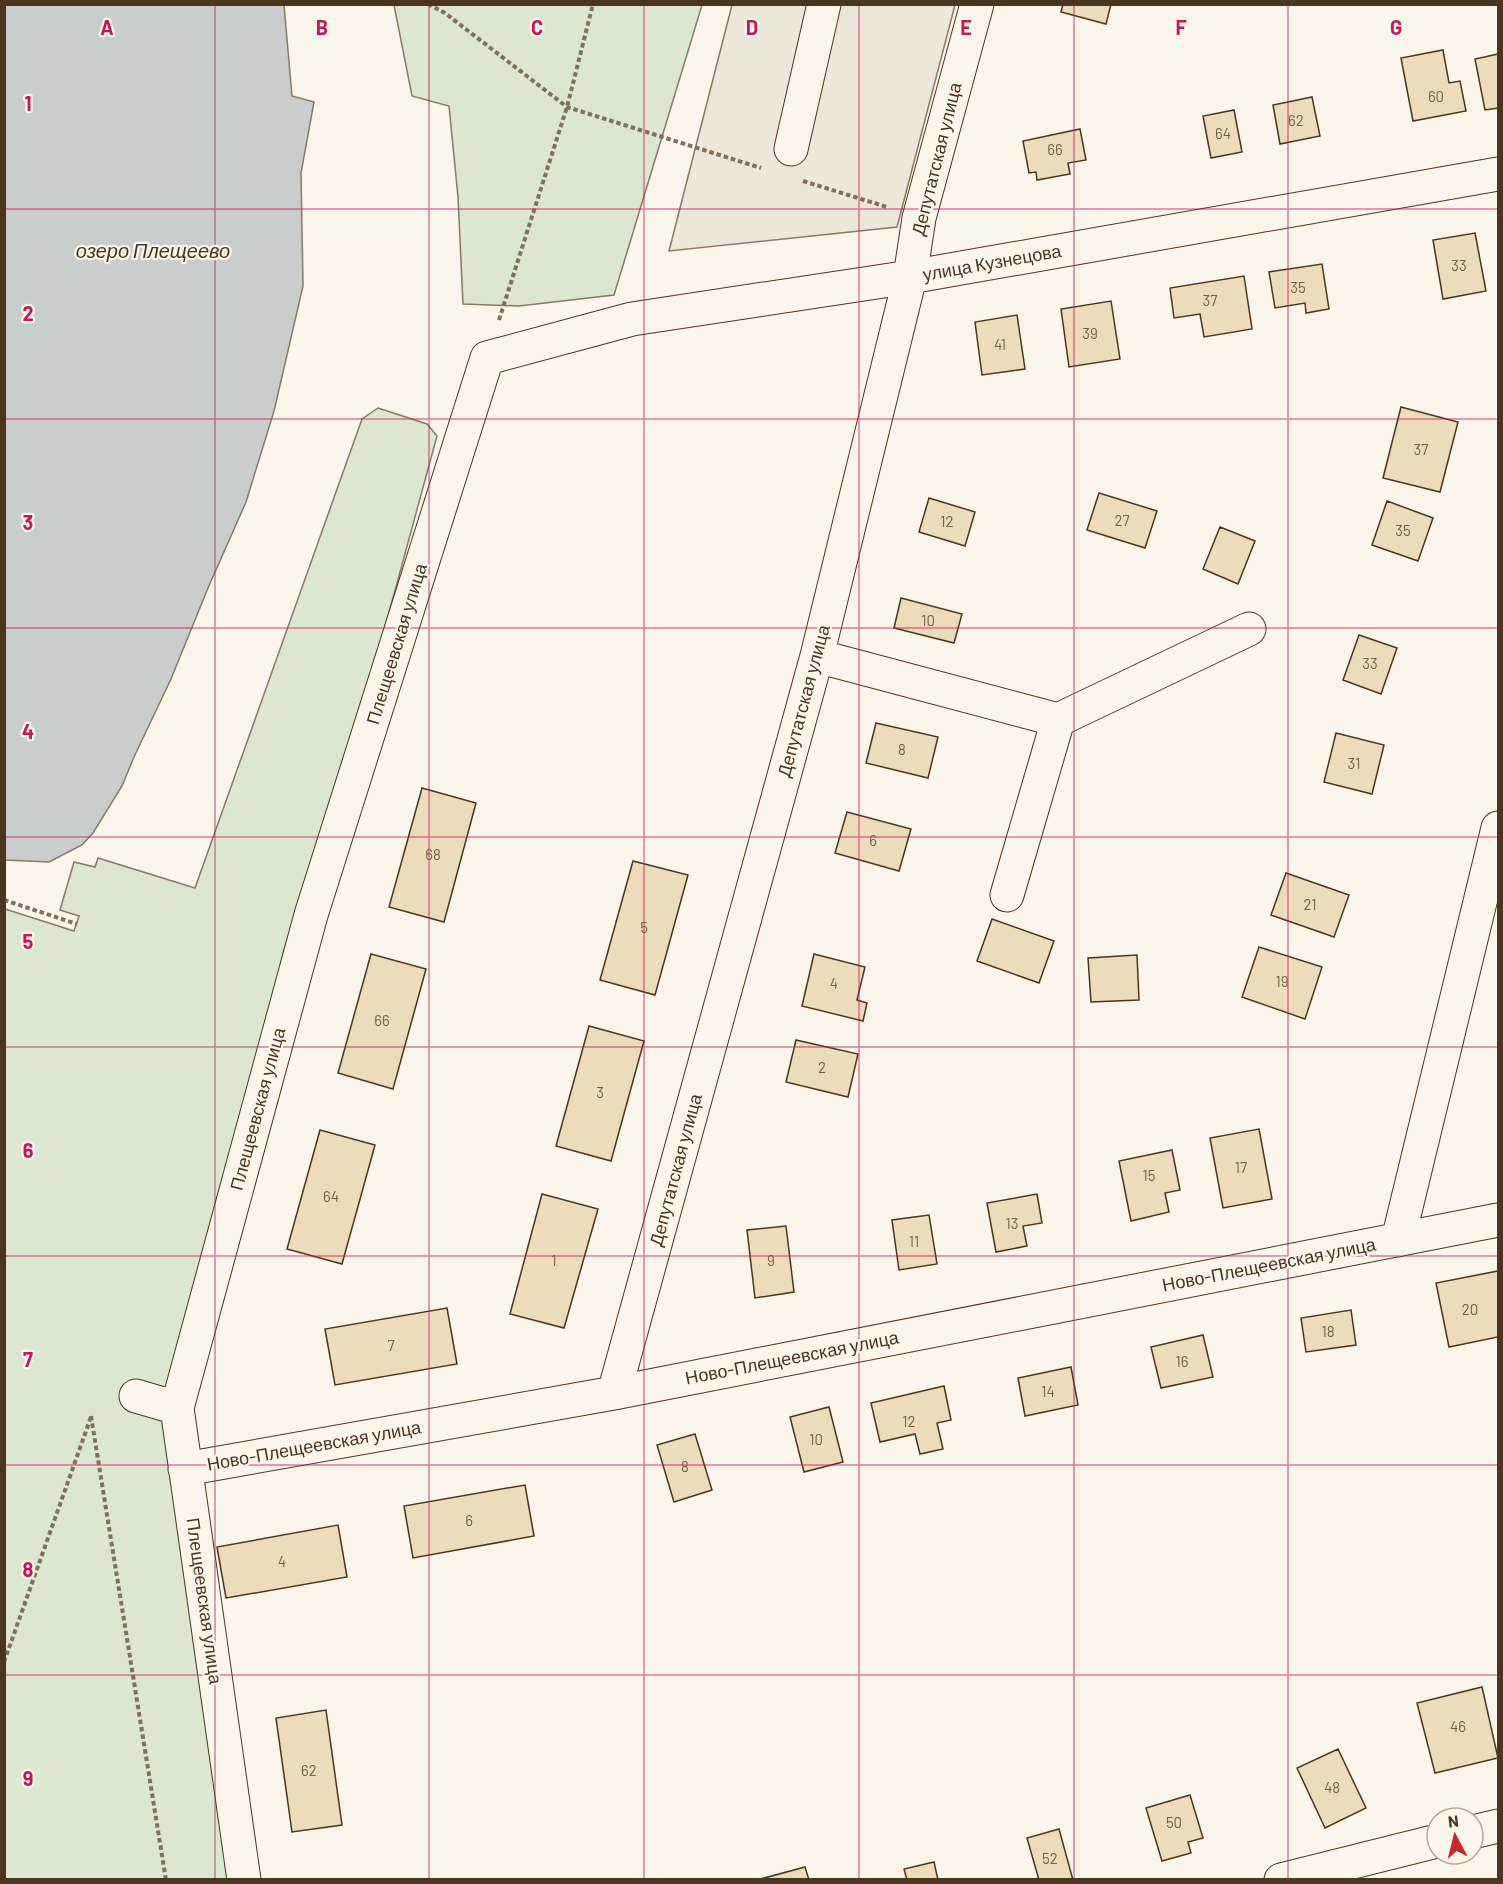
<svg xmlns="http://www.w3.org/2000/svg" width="1503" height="1884" font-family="Barlow,sans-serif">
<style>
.green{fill:#dce7d0;stroke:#887966;stroke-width:1.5}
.parking{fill:#ede7d9;stroke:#887966;stroke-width:1.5}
.water{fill:#c9cecd;stroke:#887966;stroke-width:1.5}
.building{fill:#ecdcbc;stroke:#4a3520;stroke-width:1.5}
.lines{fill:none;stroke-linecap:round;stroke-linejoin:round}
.minor-casing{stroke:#4a3520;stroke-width:35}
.path{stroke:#7f6f5c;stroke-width:4;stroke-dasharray:4.5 3;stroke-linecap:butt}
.minor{stroke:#fbf6e9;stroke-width:33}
.grid{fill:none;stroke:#c2185b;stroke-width:1.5;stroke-opacity:0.55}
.labels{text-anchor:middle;stroke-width:4.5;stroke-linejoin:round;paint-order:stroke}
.number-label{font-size:15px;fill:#725f47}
.street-label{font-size:18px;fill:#4a3520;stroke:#fbf6e9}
.water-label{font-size:20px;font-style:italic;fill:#4a3520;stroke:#fbf6e9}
.grid-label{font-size:20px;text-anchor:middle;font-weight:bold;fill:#c2185b;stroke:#fbf6e9;stroke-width:4.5;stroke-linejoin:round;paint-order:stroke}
</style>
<rect width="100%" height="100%" fill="#fbf6e9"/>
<path class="green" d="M394 5H702L614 295 519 306 463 304 458 197 449 106 412 96Z
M378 408 427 424 437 436 384 631 284 950 175 1407 242 1879 5 1880V909L74 931 79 916 60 910 74 862 95 867 98 858 195 888 362 419Z"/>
<path class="parking" d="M732 5H955L897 227 669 251Z"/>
<path class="water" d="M4 5H284L292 96 314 102 301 173 303 286 274 411 246 502 208 588 171 679 134 757 122 786 93 833 82 845 49 862 5 860Z"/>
<path class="building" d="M1063 4H1111L1106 24 1061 12Z
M1443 50 1449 83 1460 81 1466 111 1413 121 1401 58Z
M1498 54V108L1485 110 1475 59Z
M1312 97 1320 136 1280 144 1273 105Z
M1234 110 1242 152 1211 158 1203 116Z
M1080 129 1086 160 1068 163 1070 174 1037 180 1036 172 1029 173 1023 141Z
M1475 233 1486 291 1443 299 1433 240Z
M1322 264 1329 309 1306 313 1305 303 1275 308 1269 272Z
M1244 276 1252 329 1204 337 1200 314 1174 318 1170 288Z
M1111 301 1120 359 1069 367 1061 309Z
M1017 315 1025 369 982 375 975 322Z
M1401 407 1458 422 1440 492 1383 478Z
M1099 493 1157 511 1145 548 1087 530Z
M929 498 975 512 965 546 919 532Z
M1387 501 1433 518 1418 561 1372 545Z
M1220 527 1255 541 1238 584 1203 569Z
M901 598 962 614 954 643 894 628Z
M1359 635 1397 648 1381 694 1343 680Z
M876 723 938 737 928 778 866 763Z
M1336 733 1384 745 1372 794 1324 782Z
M422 788 476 803 444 922 389 907Z
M847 812 911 829 899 871 835 853Z
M633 861 688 875 655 995 600 980Z
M1286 873 1349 895 1334 937 1271 915Z
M992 919 1054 941 1039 983 977 961Z
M1259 947 1322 967 1305 1019 1242 997Z
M371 954 426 969 393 1089 338 1073Z
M814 954 865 967 857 1000 867 1003 863 1021 802 1006Z
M1137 955 1139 1000 1091 1002 1088 958Z
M589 1026 644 1041 611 1161 556 1146Z
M796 1040 858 1054 848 1097 786 1082Z
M1259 1129 1272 1199 1223 1208 1210 1138Z
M320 1130 375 1145 342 1264 287 1249Z
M1172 1150 1180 1190 1165 1193 1169 1212 1131 1221 1119 1161Z
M542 1194 598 1209 564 1328 510 1314Z
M1037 1194 1042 1223 1023 1226 1027 1246 996 1252 987 1203Z
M929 1215 937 1264 899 1270 892 1220Z
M786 1226 794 1292 755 1298 747 1230Z
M1498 1271V1337L1449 1347 1436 1283Z
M447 1308 457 1364 335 1385 325 1329Z
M1351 1310 1356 1345 1306 1352 1301 1318Z
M1203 1335 1213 1377 1161 1388 1151 1347Z
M1071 1367 1078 1405 1025 1416 1018 1378Z
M944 1386 951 1420 937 1423 943 1449 920 1454 915 1434 880 1442 871 1403Z
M829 1407 843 1462 804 1472 790 1417Z
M695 1434 712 1490 674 1502 657 1445Z
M525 1485 534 1536 413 1558 404 1506Z
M338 1525 347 1577 226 1598 217 1547Z
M1482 1687 1498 1758 1435 1773 1417 1703Z
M326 1710 342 1825 292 1832 276 1718Z
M1338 1749 1366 1808 1325 1828 1297 1768Z
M1190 1795 1203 1838 1188 1842 1191 1853 1162 1861 1146 1808Z
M1059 1829 1073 1880H1039L1027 1838Z
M934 1862 938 1880H907L904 1869Z
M805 1867 809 1880H757Z"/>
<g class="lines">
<g class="minor-casing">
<path id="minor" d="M791 149 824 4
M817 656 1058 720 1007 895
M1058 720 1249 629
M1398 1240 1498 828
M614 1393 817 656 910 277 919 218 977 4
M136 1396 177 1408
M185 1469 614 1393 1498 1220
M1473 1832 1498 1826
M244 1880 177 1408 311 915 487 358 632 319 910 277 1498 174
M1281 1880 1437 1841"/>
</g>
<path class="path" d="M428 4 445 13 567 107 761 168
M803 181 887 207
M499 320 567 107 593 4
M4 900 77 924
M91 1416 166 1880
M4 1662 91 1417"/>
<use href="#minor" class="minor"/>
</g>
<path class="grid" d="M215 4V1880M429 4V1880M644 4V1880M859 4V1880M1074 4V1880M1288 4V1880M4 209H1498M4 419H1498M4 628H1498M4 837H1498M4 1047H1498M4 1256H1498M4 1465H1498M4 1675H1498"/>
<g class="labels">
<g class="number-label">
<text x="1436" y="102">60</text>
<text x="1296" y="126">62</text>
<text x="1223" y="139">64</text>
<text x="1055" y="155">66</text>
<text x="1459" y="271">33</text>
<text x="1298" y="293">35</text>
<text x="1210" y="306">37</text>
<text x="1090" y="339">39</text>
<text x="1000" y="350">41</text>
<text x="1421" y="455">37</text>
<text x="1122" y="526">27</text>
<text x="947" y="527">12</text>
<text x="1403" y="536">35</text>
<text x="928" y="626">10</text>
<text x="1370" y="669">33</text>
<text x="902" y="755">8</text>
<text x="1354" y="769">31</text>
<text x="873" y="846">6</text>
<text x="433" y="860">68</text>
<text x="1310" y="910">21</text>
<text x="644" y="933">5</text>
<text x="1282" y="987">19</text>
<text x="834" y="989">4</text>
<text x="382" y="1026">66</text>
<text x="822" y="1073">2</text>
<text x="600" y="1098">3</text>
<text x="1241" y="1173">17</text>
<text x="1149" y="1181">15</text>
<text x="331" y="1202">64</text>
<text x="1012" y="1229">13</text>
<text x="914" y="1247">11</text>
<text x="554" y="1266">1</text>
<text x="771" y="1266">9</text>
<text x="1470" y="1315">20</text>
<text x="1328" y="1337">18</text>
<text x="391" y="1351">7</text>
<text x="1182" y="1367">16</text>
<text x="1048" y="1397">14</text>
<text x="909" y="1427">12</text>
<text x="816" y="1445">10</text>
<text x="685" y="1472">8</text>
<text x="469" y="1526">6</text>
<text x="282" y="1567">4</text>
<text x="1458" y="1732">46</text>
<text x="309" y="1776">62</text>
<text x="1332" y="1793">48</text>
<text x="1174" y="1828">50</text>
<text x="1050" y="1864">52</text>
</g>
<g class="street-label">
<text transform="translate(937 159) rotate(-76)" y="6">Депутатская улица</text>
<text transform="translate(992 263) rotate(-10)" y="6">улица Кузнецова</text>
<text transform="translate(397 644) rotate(-73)" y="6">Плещеевская улица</text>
<text transform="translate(804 701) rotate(-75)" y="6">Депутатская улица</text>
<text transform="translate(258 1109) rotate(-75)" y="6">Плещеевская улица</text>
<text transform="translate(676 1170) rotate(-75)" y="6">Депутатская улица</text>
<text transform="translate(1269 1265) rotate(-11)" y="6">Ново-Плещеевская улица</text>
<text transform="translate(792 1358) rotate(-11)" y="6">Ново-Плещеевская улица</text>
<text transform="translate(314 1446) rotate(-10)" y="6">Ново-Плещеевская улица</text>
<text transform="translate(204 1601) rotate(82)" y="6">Плещеевская улица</text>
</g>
<g class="water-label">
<text x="153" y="258">озеро Плещеево</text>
</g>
</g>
<g class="grid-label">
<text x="107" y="35">A</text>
<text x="322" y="35">B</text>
<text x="537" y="35">C</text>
<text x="752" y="35">D</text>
<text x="966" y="35">E</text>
<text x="1181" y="35">F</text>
<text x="1396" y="35">G</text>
<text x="28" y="111">1</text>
<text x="28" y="321">2</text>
<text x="28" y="530">3</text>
<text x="28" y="739">4</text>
<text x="28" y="949">5</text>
<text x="28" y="1158">6</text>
<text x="28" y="1367">7</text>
<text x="28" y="1577">8</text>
<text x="28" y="1786">9</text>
</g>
<rect width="1503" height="1884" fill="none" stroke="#4a3520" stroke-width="12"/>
<g transform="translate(1455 1836) rotate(353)"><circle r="28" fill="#fbf6e9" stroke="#b4a999" stroke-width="1.5"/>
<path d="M0-4.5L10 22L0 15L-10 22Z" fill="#c62828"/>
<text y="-9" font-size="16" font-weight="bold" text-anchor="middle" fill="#4a3520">N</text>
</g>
</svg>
